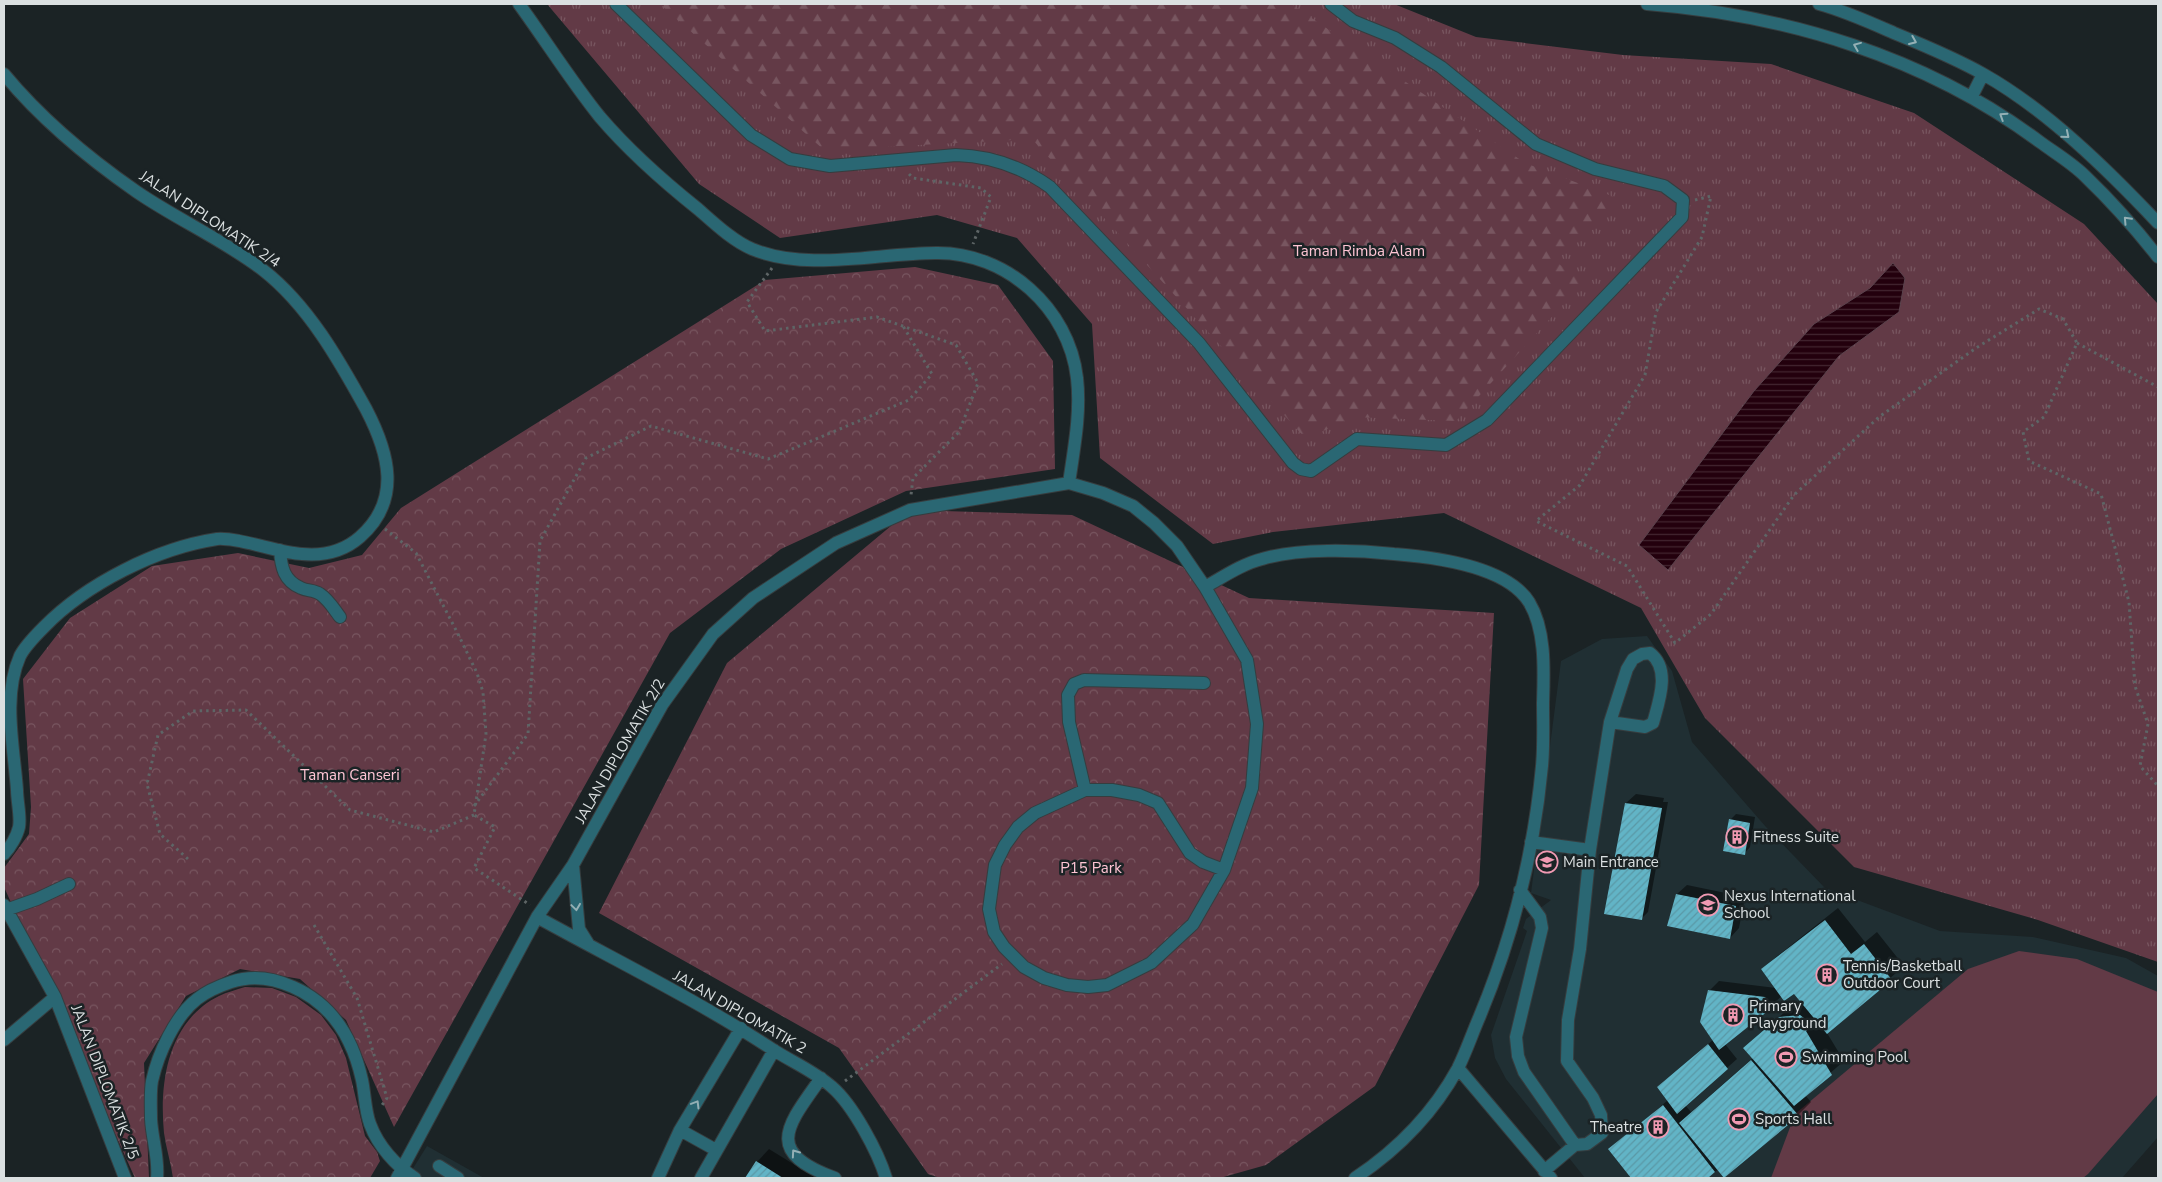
<svg xmlns="http://www.w3.org/2000/svg" width="2162" height="1182" font-family="'Nunito Sans',sans-serif">
<style>
.built{fill:#202f33}
.grass{fill:url(#grass-tufts)}
.forest{fill:url(#forest-firs)}
.park{fill:url(#park-crowns)}
.pitch{fill:#623a46}
.water{fill:url(#water-rules);stroke:#5a434d}
.shadow{fill:#0007;fill-rule:evenodd}
.building{fill:url(#building-hatch)}
.lines{fill:none;stroke-linecap:round;stroke-linejoin:round}
.minor-casing{stroke:#363d3f;stroke-width:14}
.path{stroke:#5e6566;stroke-width:3;stroke-dasharray:2.5 4;stroke-linecap:butt}
.minor{stroke:#2a6773;stroke-width:12}
.oneway{stroke:#94b0b5}
.labels{text-anchor:middle;stroke-width:5;stroke-linejoin:round;paint-order:stroke}
.street-label{font-size:15px;fill:#dbe0e1;stroke:#1b2325}
.park-label{font-size:15px;fill:#fec5d4;stroke:#1b2325}
.poi-label{font-size:15px;fill:#dbe0e1;stroke:#1b2325;text-anchor:start}
</style>
<defs>
<pattern id="grass-tufts" width="24" height="20" patternUnits="userSpaceOnUse" patternTransform="scale(1.25)"><rect width="24" height="20" fill="#623a46"/><path d="M3 7l-1-3M5 7V3M7 7l1-3M15 17l-1-3M17 17v-4M19 17l1-3" fill="none" stroke="#785660"/></pattern>
<pattern id="forest-firs" width="22" height="20" patternUnits="userSpaceOnUse" patternTransform="scale(1.25)"><rect width="22" height="20" fill="#623a46"/><path d="M5 1l3.5 6h-7zM16 11l3.5 6h-7z" fill="#785660"/></pattern>
<pattern id="park-crowns" width="20" height="18" patternUnits="userSpaceOnUse" patternTransform="scale(1.25)"><rect width="20" height="18" fill="#623a46"/><path d="M2 6a3 3 0 1 1 6 0M12 15a3 3 0 1 1 6 0" fill="none" stroke="#785660"/></pattern>
<pattern id="water-rules" width="6" height="5" patternUnits="userSpaceOnUse" patternTransform="scale(1.25)"><rect width="6" height="5" fill="#23000d"/><path d="M0 2.5h6" fill="none" stroke="#422530"/></pattern>
<pattern id="building-hatch" width="6" height="6" patternUnits="userSpaceOnUse" patternTransform="scale(1.25)"><rect width="6" height="6" fill="#62b4c6"/><path d="M-1 1l2-2M0 6l6-6M5 7l2-2" fill="none" stroke="#5a98a6"/></pattern>
</defs>
<rect width="100%" height="100%" fill="#1b2325"/>
<path class="built" d="M1647 636 1672 671 1692 742 1766 827 1825 888 1940 931 2033 937 2126 958 2158 976V1137L2122 1178H1585L1506 1079 1495 1058 1491 1035 1527 931 1523 928 1526 919 1551 900 1531 893 1561 661 1602 639Z
M427 1146 484 1178H407Z"/>
<path class="grass" d="M547 4H1394L1476 37 1623 55 1771 64 1914 113 2084 224 2158 304V962L2038 920 1854 867 1705 718 1641 608 1444 513 1273 532 1213 544 1100 458 1092 324 1017 238 937 215 780 238 699 184Z"/>
<path class="forest" d="M660 4H1291L1525 163 1625 201 1553 259 1583 283 1456 421 1353 417 1306 439 1032 139 824 150Z"/>
<path class="park" d="M915 267 998 285 1053 361 1055 469 906 491 781 549 670 633 394 1127 346 1020 300 979 240 969 186 996 144 1063 149 1178H135L4 887V868L29 834 31 807 23 679 70 618 152 566 238 553 309 568 362 555 401 508 765 280Z
M910 510 1072 515 1249 598 1494 613 1479 885 1375 1086 1266 1165 1220 1178H940L928 1174 839 1048 599 913 727 663Z
M245 987 272 988 296 997 321 1015 336 1035 346 1058 365 1136 377 1152 380 1161 370 1178H173C171 1163 166 1148 164 1133 159 1082 168 1021 219 996 227 992 236 990 245 987Z"/>
<path class="pitch" d="M2019 951 2077 959 2158 992V1094L2088 1174 2083 1178H1771L1795 1114 1968 969Z"/>
<path class="water" d="M1893 263 1905 278 1899 312 1839 356 1668 570 1639 545 1754 391 1814 324 1870 288Z"/>
<path class="shadow" d="M1636 794 1664 798 1663 802H1668L1648 912 1642 918 1626 803Z
M1736 814 1755 817 1750 847 1744 854 1730 820Z
M1687 885 1745 897 1739 928 1730 938 1677 894Z
M1838 908 1865 942 1877 932 1904 966 1827 1033 1844 1061 1805 1095 1811 1102 1798 1115 1706 1178H1633L1610 1150 1668 1100 1659 1087 1714 1039 1709 991 1719 981 1776 988 1763 970 1776 957ZM1794 993 1804 1004 1793 1005 1757 1036 1745 1048 1753 1058 1691 1112 1685 1105 1737 1059 1725 1044 1782 996Z
M769 1149 816 1178H747L757 1162Z"/>
<path class="building" d="M1625 803 1662 808 1642 920 1604 914Z
M1729 819 1750 823 1745 855 1723 851Z
M1676 894 1736 906 1730 939 1667 926Z
M1825 920 1851 954 1864 944 1892 980 1827 1034 1794 994 1784 1001 1761 969Z
M1708 990 1765 997 1773 1007 1719 1050 1700 1022Z
M1800 1015 1813 1025 1806 1031 1832 1075 1794 1106 1743 1048 1779 1017Z
M1708 1044 1728 1069 1677 1114 1657 1087Z
M1751 1060 1799 1116 1724 1178 1679 1123Z
M1663 1105 1715 1172 1708 1178H1631L1608 1149Z
M756 1161 783 1178H745Z"/>
<g class="lines">
<g class="minor-casing">
<path id="minor" d="M519 4C546 41 571 81 600 117 629 151 663 181 698 209 714 223 733 241 752 249 808 272 877 253 936 253 1006 252 1069 308 1077 378 1081 413 1074 448 1069 483
M616 4 751 135 790 159 830 166 956 155C991 156 1022 167 1050 187L1199 343 1293 463 1301 469 1311 471 1357 439 1446 445 1487 420 1682 217 1683 200 1664 186 1595 169 1536 144 1441 67 1395 38 1353 21 1331 4
M1647 4C1787 15 1926 57 2040 142 2055 153 2072 163 2085 176 2111 201 2136 229 2158 257
M1819 4C1845 11 1869 22 1894 33 1923 45 1955 58 1983 74 2047 110 2108 170 2158 223
M4 74C42 120 88 158 137 192 178 220 224 240 263 270 308 305 339 360 366 409 389 453 402 500 360 537 344 551 323 556 302 554 279 553 238 537 217 539 157 548 86 584 44 627 36 635 25 646 20 656 2 696 14 748 17 790 17 801 21 817 19 827 17 836 10 848 4 854
M1972 96 1983 74
M280 550C281 567 284 581 301 588 307 591 314 590 320 594 328 599 334 609 340 617
M1205 587C1223 577 1242 564 1262 559 1298 548 1357 550 1394 554 1433 557 1506 566 1529 602 1546 630 1544 670 1543 703 1543 724 1544 745 1542 766 1534 852 1512 939 1479 1018 1472 1034 1466 1052 1458 1068 1434 1112 1397 1150 1355 1178
M1085 790 1069 722 1068 695 1074 684 1084 680 1204 683
M1531 842 1590 850
M573 865 579 929 589 945
M1520 890 1540 917 1542 928 1516 1037 1518 1056 1524 1072 1575 1145
M4 905 55 997 125 1178
M6 910 37 899 69 884
M537 917C615 960 697 1000 772 1049 792 1062 814 1071 832 1087 853 1105 878 1152 886 1178
M4 1040 55 997
M1458 1068 1551 1178
M821 1078C787 1126 763 1152 835 1178
M680 1130 716 1150
M439 1166 458 1178
M1544 1171 1575 1145 1587 1144 1602 1133 1601 1115 1593 1098 1567 1061 1568 1020 1580 949 1590 850 1610 722 1627 669 1633 659 1642 654 1650 653C1671 669 1659 701 1653 723L1645 727 1610 722
M157 1178C159 1158 152 1139 151 1119 151 1107 150 1092 152 1081 158 1054 175 1016 197 999 207 991 219 986 231 982 252 975 273 978 293 987 332 1004 353 1039 362 1080 365 1094 365 1111 370 1124 378 1146 396 1166 415 1178
M397 1178 537 917 573 865 662 705 713 634 753 598 836 543 910 510 1069 483 1103 493 1133 506 1154 523 1177 546 1205 587 1247 660 1257 724 1252 788 1224 870 1193 924 1151 963 1107 985 1088 987 1067 985 1044 978 1024 967 1004 947 994 932 989 909 995 865 1005 845 1018 827 1035 813 1085 790H1112L1139 795 1158 803 1190 853 1203 862 1224 870
M658 1178 680 1130 741 1028
M701 1178 774 1050"/>
</g>
<path class="path" d="M909 174 913 178 981 188 991 197 973 244
M1695 200 1711 196 1702 237 1656 312 1645 375 1580 485 1536 521 1627 566 1675 643 1711 614 1794 495 1879 417 1976 348 2039 309 2063 319 2077 343 2044 417 2023 432 2029 461 2101 494 2129 602 2135 686 2148 724 2140 766 2158 786
M772 268 747 302 765 331 877 317 956 345 978 383 959 432 913 478 911 495
M2077 343 2158 387
M385 529 416 553 457 632 477 673 483 692 486 734 474 815 495 827 474 868 530 905
M474 806 528 734 540 541 586 458 651 426 768 459 909 400 932 374 903 326
M188 859 160 834 147 784 158 735 193 711 246 710 350 810 434 832 474 815
M314 925 357 998 387 1098 380 1108
M845 1081 1002 964"/>
<use href="#minor" class="minor"/>
</g>
<defs><path id="oneway-chevron" d="M-2-3.5L2.5 0L-2 3.5" fill="none" stroke-width="1.6" stroke-linecap="round" stroke-linejoin="round" transform="scale(1.25)"/></defs>
<g class="oneway">
<use href="#oneway-chevron" transform="translate(1913 41) rotate(23)"/>
<use href="#oneway-chevron" transform="translate(1857 46) rotate(-158)"/>
<use href="#oneway-chevron" transform="translate(2003 116) rotate(-147)"/>
<use href="#oneway-chevron" transform="translate(2066 135) rotate(40)"/>
<use href="#oneway-chevron" transform="translate(2127 220) rotate(-133)"/>
<use href="#oneway-chevron" transform="translate(576 907) rotate(82)"/>
<use href="#oneway-chevron" transform="translate(696 1104) rotate(-59)"/>
<use href="#oneway-chevron" transform="translate(795 1153) rotate(-125)"/>
</g>
<defs>
<g id="building-ring" transform="scale(1.125)"><circle r="9.5" fill="#1b2325" stroke="#f19ab3" stroke-width="1.5"/><path d="M-4-6H4V6H1V3H-1V6H-4ZM-2.5-4.3h1.7v1.8h-1.7ZM.8-4.3h1.7v1.8H.8ZM-2.5-1h1.7V.8h-1.7ZM.8-1h1.7V.8H.8Z" fill="#f19ab3"/></g>
<g id="school-ring" transform="scale(1.125)"><circle r="9.5" fill="#1b2325" stroke="#f19ab3" stroke-width="1.5"/><path d="M0-5L7-2L0 1L-7-2ZM-4 1L0 2.5L4 1V4Q0 6-4 4Z" fill="#f19ab3"/></g>
<g id="stadium-ring" transform="scale(1.125)"><circle r="9.5" fill="#1b2325" stroke="#f19ab3" stroke-width="1.5"/><path d="M0-5a6.5 5 0 1 0 0 10a6.5 5 0 1 0 0-10ZM-3.5-1.8h7v3.6h-7Z" fill="#f19ab3"/></g>
</defs>
<g fill-rule="evenodd">
<use href="#building-ring" x="1737" y="837"/>
<use href="#school-ring" x="1547" y="862"/>
<use href="#school-ring" x="1708" y="905"/>
<use href="#building-ring" x="1827" y="975"/>
<use href="#building-ring" x="1733" y="1015"/>
<use href="#stadium-ring" x="1786" y="1057"/>
<use href="#stadium-ring" x="1739" y="1119"/>
<use href="#building-ring" x="1658" y="1127"/>
</g>
<g class="labels">
<g class="street-label">
<text transform="translate(210 219) rotate(33)" y="5">JALAN DIPLOMATIK 2/4</text>
<text transform="translate(620 751) rotate(-60)" y="5">JALAN DIPLOMATIK 2/2</text>
<text transform="translate(740 1012) rotate(30)" y="5">JALAN DIPLOMATIK 2</text>
<text transform="translate(105 1082) rotate(69)" y="5">JALAN DIPLOMATIK 2/5</text>
</g>
<g class="park-label">
<text x="1359" y="256">Taman Rimba Alam</text>
<text x="350" y="780">Taman Canseri</text>
<text x="1091" y="873">P15 Park</text>
</g>
<g class="poi-label">
<text x="1753" y="842">Fitness Suite</text>
<text x="1563" y="867">Main Entrance</text>
<text x="1724" y="901">Nexus International<tspan x="1724" dy="17">School</tspan></text>
<text x="1843" y="971">Tennis/Basketball<tspan x="1843" dy="17">Outdoor Court</tspan></text>
<text x="1749" y="1011">Primary<tspan x="1749" dy="17">Playground</tspan></text>
<text x="1802" y="1062">Swimming Pool</text>
<text x="1755" y="1124">Sports Hall</text>
<text x="1642" y="1132" text-anchor="end">Theatre</text>
</g>
</g>
<rect width="2162" height="1182" fill="none" stroke="#dbe0e1" stroke-width="10"/>
</svg>
